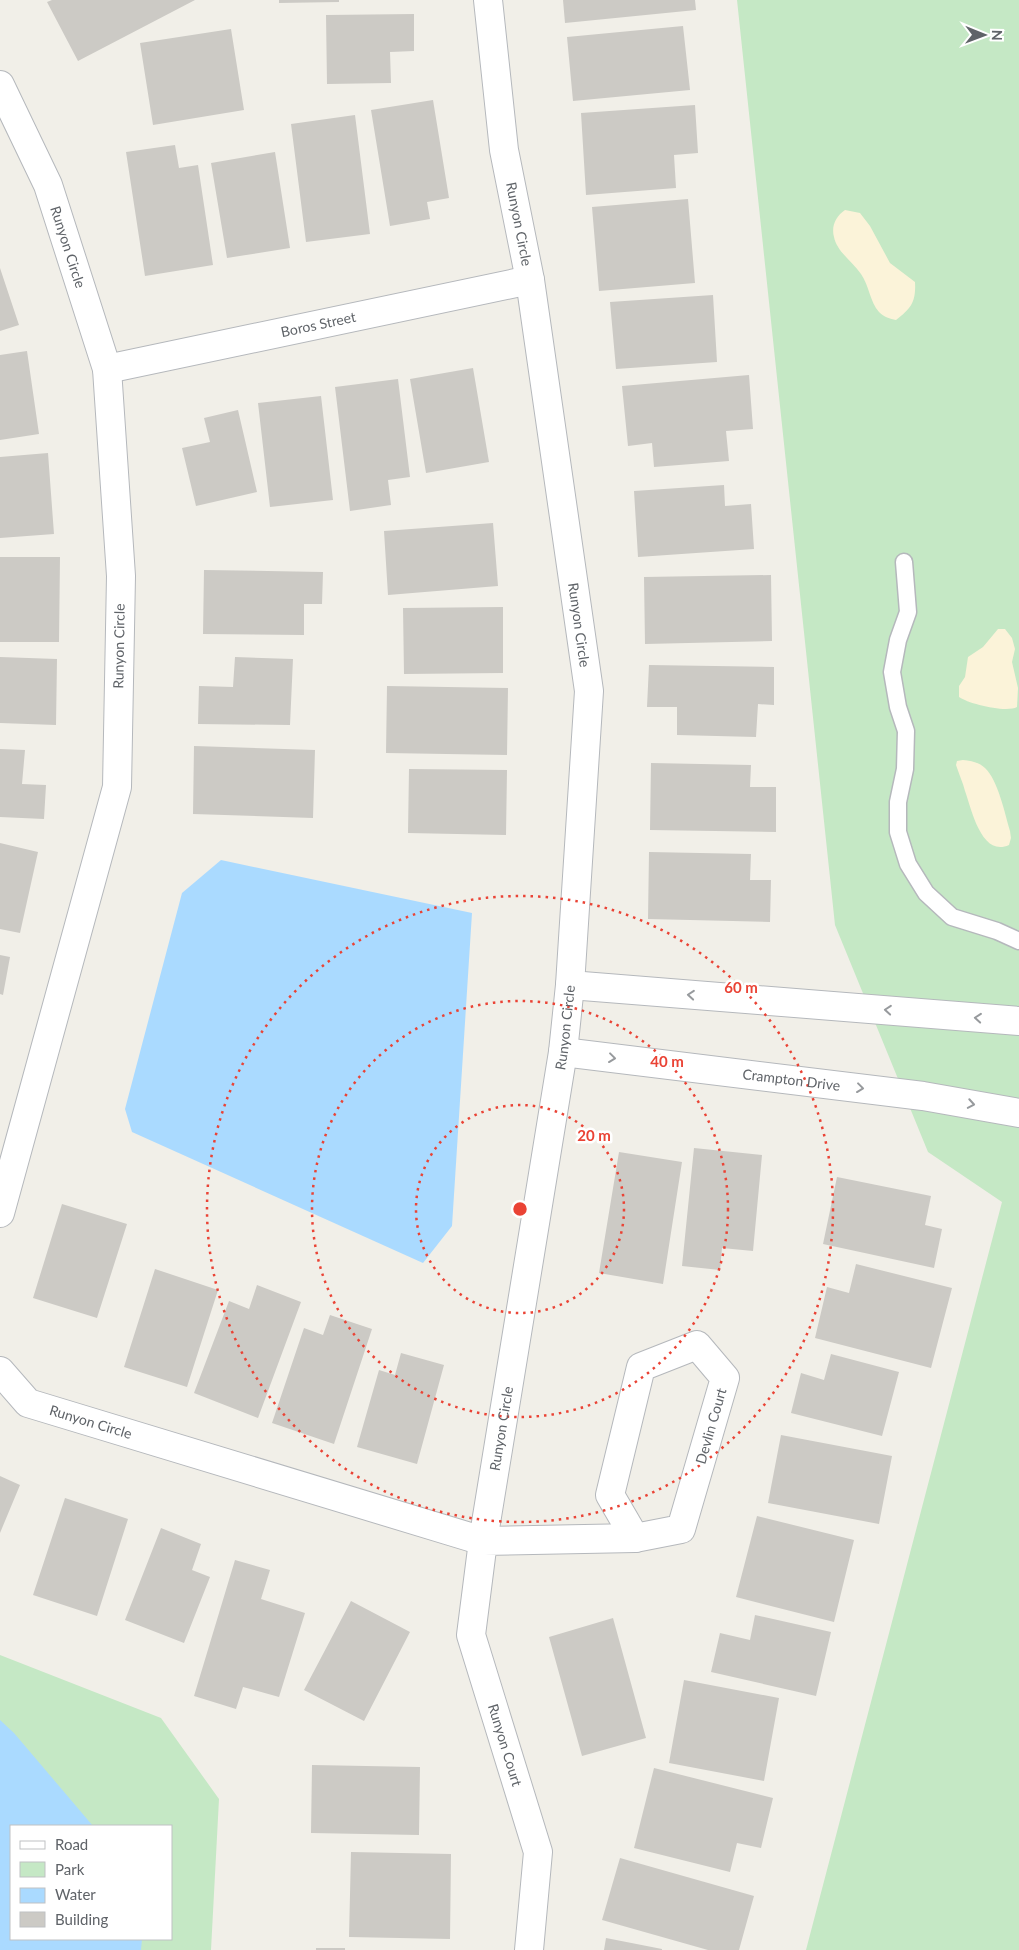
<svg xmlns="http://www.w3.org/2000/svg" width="1019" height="1950" font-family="Lato,sans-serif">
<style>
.green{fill:#c5e8c5;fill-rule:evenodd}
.sand{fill:#fbf3d9}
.water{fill:#aadaff}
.building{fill:#cccac5}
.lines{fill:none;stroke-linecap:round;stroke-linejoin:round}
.lane-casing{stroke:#b5b8bc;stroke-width:19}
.street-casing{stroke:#b5b8bc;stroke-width:30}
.lane{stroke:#fff;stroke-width:16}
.street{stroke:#fff;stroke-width:28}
.oneway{stroke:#979a9d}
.ring{fill:none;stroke:#ea4335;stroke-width:2.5;stroke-dasharray:2.5 5}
.labels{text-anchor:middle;stroke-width:5;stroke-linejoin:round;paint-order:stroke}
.street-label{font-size:14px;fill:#5f6368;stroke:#fff}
.centre{fill:#ea4335;stroke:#fff;stroke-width:2.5}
.ring-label{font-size:15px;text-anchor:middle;font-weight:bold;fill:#ea4335;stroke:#fff;stroke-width:5;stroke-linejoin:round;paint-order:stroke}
</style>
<rect width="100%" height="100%" fill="#f1efe8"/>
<path class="green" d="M737 0H1019V1950H806L1002 1202 928 1152 835 925Z
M0 1655 161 1718 219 1799 211 1950H0ZM11 1826H171V1939H11Z"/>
<path class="sand" d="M845 210 860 213 870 226 890 263 915 282C916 301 912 308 896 320 890 319 884 317 879 312 870 302 869 285 861 274 853 262 837 252 834 237 831 226 836 216 845 210Z
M998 629H1005L1012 638 1015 649 1012 662 1018 688 1017 707C1006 713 969 704 959 697V686L965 677 968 657 983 647Z
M963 760C971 761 979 762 985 768 998 780 1005 814 1010 831L1011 838 1009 845C981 858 971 807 965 791 963 783 959 774 956 765L957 761Z"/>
<path class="water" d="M221 860 472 913 452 1226 423 1263 132 1132 125 1109 182 893Z
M0 1720 14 1733 93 1826H11V1939H142L141 1950H0Z"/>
<path class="building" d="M52 0H195L78 61 47 2Z
M279 0H339V2L279 3Z
M563 0H695L696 10 565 23Z
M414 14V51L390 52 391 83 327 84 326 15Z
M683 26 690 90 573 101 567 37Z
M231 29 244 110 153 125 140 43Z
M433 100 449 198 427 202 430 219 390 226 371 110Z
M695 105 698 153 674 155 676 188 586 195 581 113Z
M355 115 370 234 306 242 291 124Z
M175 145 179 168 198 165 213 265 145 276 126 152Z
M275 152 290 248 227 258 211 163Z
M688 199 695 283 599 291 592 207Z
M0 268 19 325 0 331Z
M713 295 717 362 616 369 610 302Z
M27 351 39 434 0 440V355Z
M473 368 489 462 426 473 410 379Z
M749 375 753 429 726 431 729 461 654 467 652 443 628 446 622 386Z
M398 379 410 477 388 480 391 505 350 511 335 387Z
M321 396 333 500 270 507 258 403Z
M238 410 257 492 196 506 182 448 210 442 204 418Z
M48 453 54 534 0 538V457Z
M724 485 725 506 751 504 754 549 638 557 634 491Z
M493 523 498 586 388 595 384 531Z
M0 557H60L59 642H0Z
M204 570 323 572 322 604H304V635L203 634Z
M771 575 772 641 645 644 644 577Z
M503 607V673L404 674 403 608Z
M0 657 57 659 56 725 0 723Z
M235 657 293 659 290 725 198 724 199 686 233 687Z
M649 665 774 667V705L758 704 756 737 677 735V707H647Z
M387 686 508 688 507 755 386 753Z
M194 746 315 750 313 818 193 814Z
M0 749 25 750 22 784 46 785 44 819 0 817Z
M651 763 751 765 750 787H776V832L650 830Z
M409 769 507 770 506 835 408 833Z
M0 843 38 852 20 933 0 929Z
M649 852 751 854 750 880H771L770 922 648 919Z
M0 955 10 957 3 995 0 994Z
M694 1148 762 1155 753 1251 722 1248 720 1270 682 1266Z
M619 1152 682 1162 663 1284 599 1273Z
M837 1177 931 1196 925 1225 942 1229 934 1268 823 1244Z
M62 1204 127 1224 97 1318 33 1298Z
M856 1264 952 1288 931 1368 815 1338 827 1287 849 1293Z
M155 1269 218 1290 187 1387 124 1367Z
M257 1285 301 1302 258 1418 194 1393 229 1301 249 1309Z
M330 1315 372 1329 334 1444 272 1423 304 1328 323 1335Z
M401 1353 444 1365 417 1464 357 1447 379 1370 395 1375Z
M831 1354 899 1372 882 1436 791 1413 801 1373 824 1380Z
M781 1435 892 1456 879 1524 768 1503Z
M0 1476 20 1485 0 1533Z
M65 1498 128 1519 97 1616 33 1595Z
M757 1516 854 1540 834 1622 736 1597Z
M161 1528 201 1544 192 1570 210 1577 184 1643 125 1620Z
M235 1560 270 1570 261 1599 305 1613 279 1697 243 1687 236 1709 194 1696Z
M351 1601 410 1632 364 1721 304 1690Z
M755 1615 831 1632 816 1696 711 1672 720 1633 750 1640Z
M613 1618 646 1738 582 1756 549 1637Z
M684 1680 779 1698 764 1781 669 1763Z
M312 1765 420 1767 419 1835 311 1833Z
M654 1768 773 1798 761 1848 737 1843 730 1872 634 1848Z
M351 1852 451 1854 450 1939 349 1937Z
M620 1858 754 1896 739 1950H708L602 1920Z
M606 1938 662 1949V1950H604Z
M316 1948H345V1950H316Z"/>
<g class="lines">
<g class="lane-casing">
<path id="lane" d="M904 562 908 612 898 640 892 672 898 707 906 731 905 769 898 802V832L908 864 926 893 952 917 997 931 1019 941"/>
</g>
<g class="street-casing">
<g id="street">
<path id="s1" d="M0 85 48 185 107 369 121 576 117 787 0 1213"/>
<path id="s2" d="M107 369 530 280"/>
<path d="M570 985 1019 1021"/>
<path id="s3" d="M563 1052 923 1096 1019 1113"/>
<path d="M697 1345 725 1378 681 1529 635 1538 610 1495 641 1367Z"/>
<path id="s4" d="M0 1371 28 1403 483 1541 563 1052 570 985 589 691 530 280 504 150 488 0"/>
<path d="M529 1950 538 1852 471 1635 483 1541 635 1538"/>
</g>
</g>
<use href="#lane" class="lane"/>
<use href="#street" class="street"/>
</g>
<defs><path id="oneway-chevron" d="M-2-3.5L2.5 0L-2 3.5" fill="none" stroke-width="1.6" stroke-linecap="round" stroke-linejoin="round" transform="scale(1.25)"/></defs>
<g class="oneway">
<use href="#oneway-chevron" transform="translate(691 995) rotate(-175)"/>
<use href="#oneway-chevron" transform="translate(888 1010) rotate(-175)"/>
<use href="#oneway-chevron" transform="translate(978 1018) rotate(-175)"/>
<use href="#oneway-chevron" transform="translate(612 1058) rotate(7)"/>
<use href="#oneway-chevron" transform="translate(860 1088) rotate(7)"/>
<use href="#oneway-chevron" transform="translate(971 1104) rotate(10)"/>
</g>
<g class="ring">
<circle cx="520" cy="1209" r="104"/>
<circle cx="520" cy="1209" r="208"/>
<circle cx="520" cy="1209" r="313"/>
</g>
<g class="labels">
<g class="street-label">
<text transform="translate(519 224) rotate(79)" y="5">Runyon Circle</text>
<text dy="5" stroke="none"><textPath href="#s1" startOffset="176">Runyon Circle</textPath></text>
<text dy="5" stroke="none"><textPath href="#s2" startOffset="216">Boros Street</textPath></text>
<text transform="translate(579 625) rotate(82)" y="5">Runyon Circle</text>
<text transform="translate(119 646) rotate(-89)" y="5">Runyon Circle</text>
<text dy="5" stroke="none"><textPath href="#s4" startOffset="1038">Runyon Circle</textPath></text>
<text dy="5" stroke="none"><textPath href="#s3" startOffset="230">Crampton Drive</textPath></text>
<text dy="5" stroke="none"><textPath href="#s4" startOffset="108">Runyon Circle</textPath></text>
<text transform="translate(711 1426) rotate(-74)" y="5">Devlin Court</text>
<text dy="5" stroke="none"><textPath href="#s4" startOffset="632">Runyon Circle</textPath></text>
<text transform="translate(505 1745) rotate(73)" y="5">Runyon Court</text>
</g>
</g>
<circle cx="520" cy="1209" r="8" class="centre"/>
<g class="ring-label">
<text x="741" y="993">60 m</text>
<text x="667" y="1067">40 m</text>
<text x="594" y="1141">20 m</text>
</g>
<rect x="10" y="1825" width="162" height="115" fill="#ffffff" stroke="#bfc1c3"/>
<rect x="20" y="1841" width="25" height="8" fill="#ffffff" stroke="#bfc1c3"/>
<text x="55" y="1850" font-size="15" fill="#5f6368">Road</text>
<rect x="20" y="1862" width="25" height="15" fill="#c5e8c5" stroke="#bfc1c3"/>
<text x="55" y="1875" font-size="15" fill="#5f6368">Park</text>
<rect x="20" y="1888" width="25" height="15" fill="#aadaff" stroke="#bfc1c3"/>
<text x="55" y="1900" font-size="15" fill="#5f6368">Water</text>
<rect x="20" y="1912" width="25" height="15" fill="#cccac5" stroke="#bfc1c3"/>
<text x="55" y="1925" font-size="15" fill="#5f6368">Building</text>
<g transform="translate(984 35) rotate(91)" stroke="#ffffff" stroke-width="4" paint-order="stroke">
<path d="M0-4L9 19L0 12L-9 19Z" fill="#5f6368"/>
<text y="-8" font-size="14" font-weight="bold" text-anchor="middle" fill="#5f6368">N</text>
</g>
</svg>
